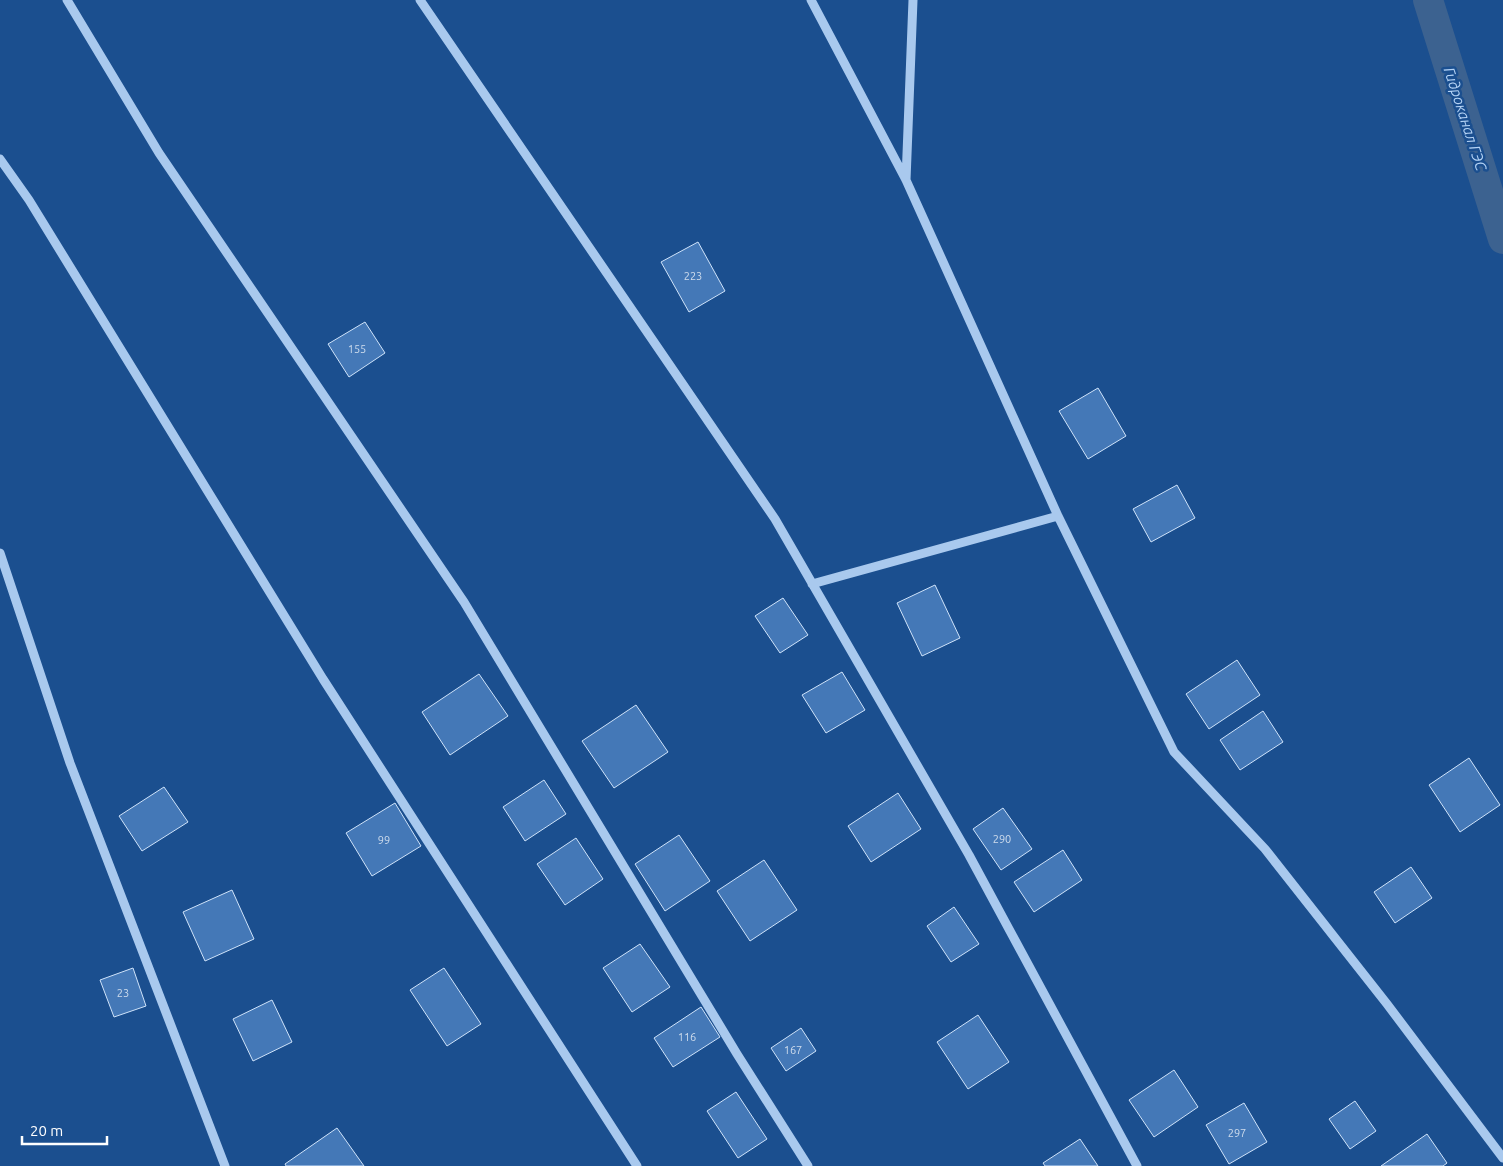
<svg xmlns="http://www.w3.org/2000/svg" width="1503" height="1166" font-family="Ubuntu,sans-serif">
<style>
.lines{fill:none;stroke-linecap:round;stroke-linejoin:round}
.canal{stroke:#3c6290;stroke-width:30}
.building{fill:#4478b7;stroke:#cfe3fa}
.minor{stroke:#a9c9ee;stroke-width:9}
.labels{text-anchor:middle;stroke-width:5;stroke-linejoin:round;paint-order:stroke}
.number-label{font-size:11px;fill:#d0dded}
.water-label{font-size:15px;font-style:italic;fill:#b5d3f5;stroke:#1b4f8f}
</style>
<rect width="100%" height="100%" fill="#1b4f8f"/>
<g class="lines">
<path class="canal" d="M1428 0 1503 239"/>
</g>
<path class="building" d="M698 242 725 291 689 312 661 262Z
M365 322 385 353 349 377 328 344Z
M1098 388 1126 436 1088 459 1059 411Z
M1177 485 1195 518 1151 542 1133 509Z
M935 585 960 638 922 656 897 603Z
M783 598 808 635 780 653 755 616Z
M1237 660 1260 695 1209 729 1186 694Z
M842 672 865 710 826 733 802 695Z
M479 674 508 716 450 755 422 712Z
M636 705 668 752 614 788 582 741Z
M1263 711 1283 742 1240 770 1220 740Z
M1469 758 1500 805 1460 832 1429 785Z
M544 780 566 814 525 841 503 807Z
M164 787 188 822 142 851 119 816Z
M898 793 921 829 871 862 848 826Z
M395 803 421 846 372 876 346 833Z
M1003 808 1032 849 1001 870 973 829Z
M679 835 710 881 665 911 635 864Z
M576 838 603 879 565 905 537 864Z
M1063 850 1082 880 1034 912 1014 882Z
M764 860 797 910 750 941 717 891Z
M1411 867 1432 898 1395 923 1374 892Z
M232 890 254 939 205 961 183 912Z
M954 907 979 944 951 962 927 926Z
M640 944 670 987 632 1012 603 968Z
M133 968 146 1006 114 1017 100 980Z
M444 968 481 1024 447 1046 410 990Z
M272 1000 292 1042 253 1061 233 1019Z
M701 1007 720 1037 673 1067 654 1038Z
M978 1015 1009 1062 968 1089 937 1042Z
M801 1028 816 1051 786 1071 771 1048Z
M1174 1070 1198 1107 1154 1137 1129 1100Z
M736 1092 767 1139 738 1158 707 1111Z
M1355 1101 1376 1131 1350 1149 1329 1119Z
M1244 1103 1267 1142 1229 1164 1206 1125Z
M337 1128 364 1166H286L285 1164Z
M1427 1134 1447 1163 1443 1166H1381Z
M1080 1139 1098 1166H1045L1043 1163Z"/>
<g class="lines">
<path class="minor" d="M67 0 159 153 464 602 737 1054 808 1166
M420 0 775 519 969 855 1137 1166
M811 0 906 180 1058 516 1174 752 1265 849 1387 1004 1503 1158
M0 159 29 200 323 679 637 1166
M906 180 913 0
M0 553 70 763 225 1166
M812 584 1058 516"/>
</g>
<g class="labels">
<g class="number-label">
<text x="693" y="280">223</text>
<text x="357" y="353">155</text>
<text x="1002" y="843">290</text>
<text x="384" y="844">99</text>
<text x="123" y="997">23</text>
<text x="687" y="1041">116</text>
<text x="793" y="1054">167</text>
<text x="1237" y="1137">297</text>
</g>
<g class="water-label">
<text transform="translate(1465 119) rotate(72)" y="5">Гидроканал ГЭС</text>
</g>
</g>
<path d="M22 1136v8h85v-8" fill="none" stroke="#ffffff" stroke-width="2.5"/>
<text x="30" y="1136" font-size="15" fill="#ffffff" stroke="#1b4f8f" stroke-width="4" paint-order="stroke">20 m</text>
</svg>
